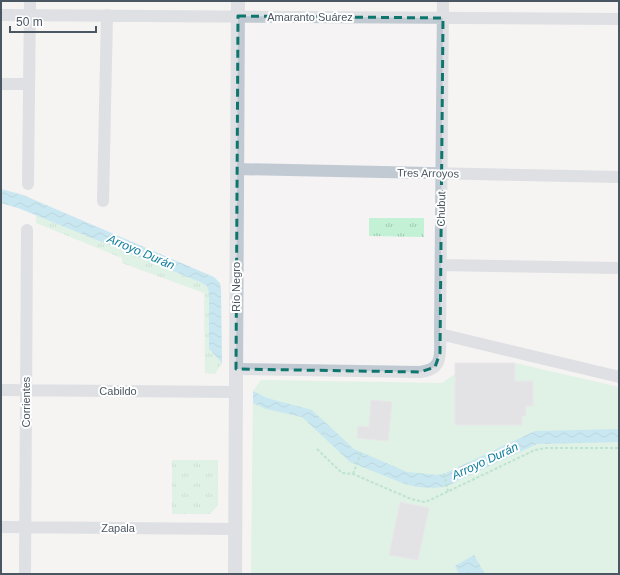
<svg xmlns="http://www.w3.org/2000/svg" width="620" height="575" font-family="Helvetica,sans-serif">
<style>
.grass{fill:url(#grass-tufts)}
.garden{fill:#c3f1d5}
.water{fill:url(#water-waves)}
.building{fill:#cdcfd5;stroke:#d7d9de}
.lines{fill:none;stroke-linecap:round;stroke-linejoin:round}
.path{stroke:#7ad0a6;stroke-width:2;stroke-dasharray:3 2;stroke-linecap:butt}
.minor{stroke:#c1cad2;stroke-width:12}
.tertiary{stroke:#c1cad2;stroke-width:14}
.marked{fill:none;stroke:#0f766e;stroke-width:3;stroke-dasharray:8 5;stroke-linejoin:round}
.labels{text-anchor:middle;stroke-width:4;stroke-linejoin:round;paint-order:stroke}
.street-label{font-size:11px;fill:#4a5661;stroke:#fff}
.water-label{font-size:12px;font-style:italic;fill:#0c7c9b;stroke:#fff}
</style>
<defs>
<pattern id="grass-tufts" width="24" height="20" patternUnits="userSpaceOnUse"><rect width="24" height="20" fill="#c3f1d5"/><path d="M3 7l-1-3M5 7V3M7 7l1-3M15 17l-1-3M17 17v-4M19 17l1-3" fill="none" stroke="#a0c6b0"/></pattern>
<pattern id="water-waves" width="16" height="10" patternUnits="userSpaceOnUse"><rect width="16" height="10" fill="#90daee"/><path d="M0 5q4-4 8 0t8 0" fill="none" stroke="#78b4c4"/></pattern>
</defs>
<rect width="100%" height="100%" fill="#f5f3f3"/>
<path class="grass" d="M36 215 200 282 207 286 209 293V349L222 363 215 374 205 373 204 293 122 263V258L36 223Z
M369 218H424V237L369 236Z
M172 460H218V505L210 514H172Z"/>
<path class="garden" d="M515 363 619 387V574H251L253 391 261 380 442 383 455 374Z"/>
<path class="water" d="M1 189 23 195 214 277 220 283 221 290 222 363 209 349V293L207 286 200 282 18 208 1 203Z
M253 391 267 398 312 410 354 449 407 472 438 475 446 473 535 431 619 429V442L537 444 447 486C435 489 417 488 405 484L350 462 302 417 266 409 253 403Z
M474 555 485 574H459L455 566Z"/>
<path class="building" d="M455 363H515V381H533V406H526V416H522V425H455Z
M371 400 392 402 388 441 357 438 358 426 369 427Z
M400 502 429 508 418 560 389 555Z"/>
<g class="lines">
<path class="path" d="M317 449 342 473 353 474 411 499 424 502 430 500 535 450 546 448H619
M353 474 361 453
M444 474 448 492"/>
<path class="minor" d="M1 15 619 19
M1 84H29
M237 169 619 177
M28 184 30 1
M103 201 107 15
M441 265 619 268
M440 334 619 377
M236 369 420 372C444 369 440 354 440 334L443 1
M1 390 236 392
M1 527 235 529
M25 574 27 230"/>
<path class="tertiary" d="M235 574 238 1"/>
</g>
<path d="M0 0H620V575H0ZM238 16 443 18 440 353 435 367 420 372 236 369Z" fill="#f5f3f3" fill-opacity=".55" fill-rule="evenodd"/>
<path class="marked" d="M238 16 443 18 440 353 435 367 420 372 236 369Z"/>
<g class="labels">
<g class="street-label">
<text x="310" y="21">Amaranto Suárez</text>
<text transform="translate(428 173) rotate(1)" y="4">Tres Arroyos</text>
<text transform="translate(441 209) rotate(-89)" y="4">Chubut</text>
<text transform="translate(236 287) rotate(-90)" y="4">Río Negro</text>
<text x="118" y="395">Cabildo</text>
<text transform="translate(26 402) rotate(-90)" y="4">Corrientes</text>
<text x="118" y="532">Zapala</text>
</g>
<g class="water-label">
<text transform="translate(141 252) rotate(23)" y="4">Arroyo Durán</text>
<text transform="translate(485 461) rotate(-25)" y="4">Arroyo Durán</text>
</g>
</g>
<rect width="620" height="575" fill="none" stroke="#4a5661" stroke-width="4"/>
<path d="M10 26v6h86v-6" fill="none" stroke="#4a5661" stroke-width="2"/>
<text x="16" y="26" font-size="12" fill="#4a5661" stroke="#ffffff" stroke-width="3" paint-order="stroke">50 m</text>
</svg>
